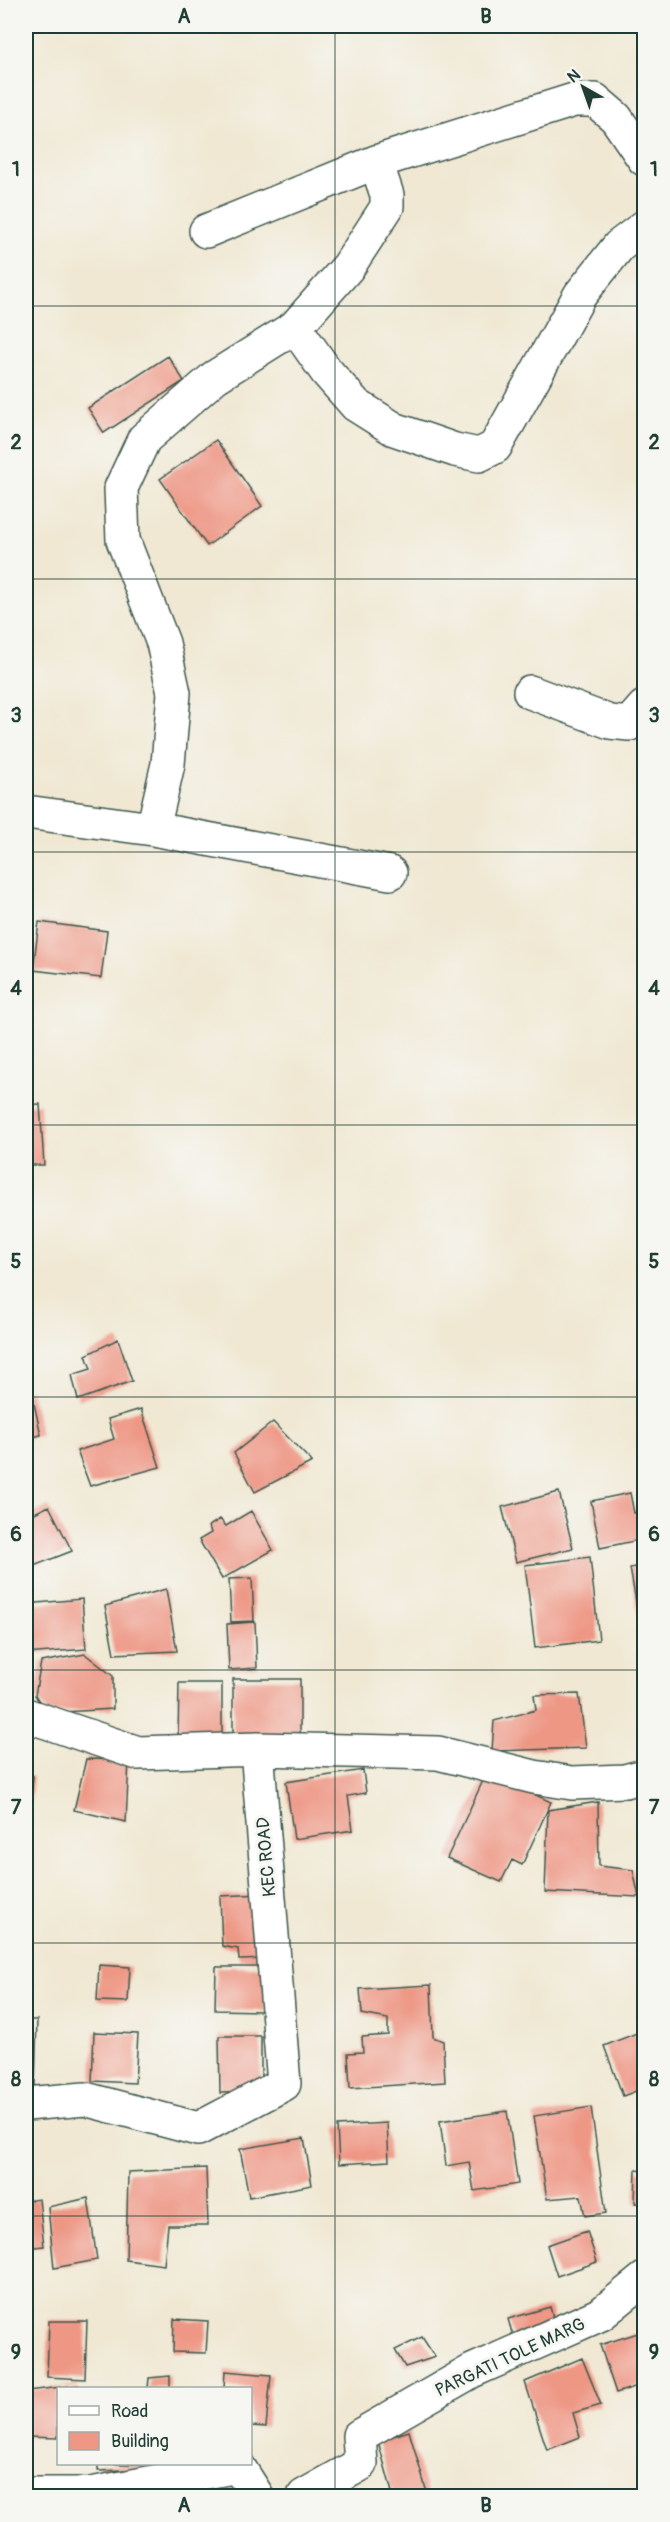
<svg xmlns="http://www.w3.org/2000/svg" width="670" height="2522" font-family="Pangolin,sans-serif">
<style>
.building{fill:#ee9785}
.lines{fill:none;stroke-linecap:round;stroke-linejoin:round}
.minor-casing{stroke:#3e574c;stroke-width:36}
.minor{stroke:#fff;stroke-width:33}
.grid{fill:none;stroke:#1f3d34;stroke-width:1.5;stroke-opacity:0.55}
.labels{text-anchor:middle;stroke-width:6;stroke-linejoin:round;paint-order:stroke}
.street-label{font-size:18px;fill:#1f3d34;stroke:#f6f6f2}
.neatline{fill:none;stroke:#1f3d34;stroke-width:2}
.grid-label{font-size:20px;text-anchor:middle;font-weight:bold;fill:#1f3d34}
</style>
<rect width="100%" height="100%" fill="#f6f6f2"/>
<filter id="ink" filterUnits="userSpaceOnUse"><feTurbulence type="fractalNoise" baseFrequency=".0167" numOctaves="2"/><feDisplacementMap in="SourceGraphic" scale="12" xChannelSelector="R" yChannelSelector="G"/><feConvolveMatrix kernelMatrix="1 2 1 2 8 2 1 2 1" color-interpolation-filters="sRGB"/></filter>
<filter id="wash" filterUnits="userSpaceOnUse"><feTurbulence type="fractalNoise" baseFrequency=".008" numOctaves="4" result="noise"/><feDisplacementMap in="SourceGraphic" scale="24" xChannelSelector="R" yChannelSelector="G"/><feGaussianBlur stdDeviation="1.35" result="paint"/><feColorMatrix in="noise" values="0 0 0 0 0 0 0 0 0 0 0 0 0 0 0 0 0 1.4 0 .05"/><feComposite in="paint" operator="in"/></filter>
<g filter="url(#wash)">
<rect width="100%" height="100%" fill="#f0e8d3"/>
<g id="blocks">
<path class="building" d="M168 356 184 381 104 433 88 408Z
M216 440 262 506 207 546 160 479Z
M39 922 107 931 101 978 33 970Z
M40 1104 44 1165H26V1105Z
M118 1339 132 1381 78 1400 72 1375 91 1369 86 1355Z
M31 1390 41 1435 26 1439V1391Z
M141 1409 160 1467 90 1486 77 1451 114 1439 108 1419Z
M273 1422 312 1462 255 1492 234 1453Z
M559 1492 573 1548 516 1562 502 1507Z
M630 1493 634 1513 644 1511V1539L600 1548 591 1501Z
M49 1506 72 1551 26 1569V1517Z
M251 1511 273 1550 222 1579 199 1540 211 1533 209 1526 220 1519 226 1526Z
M590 1557 599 1640 535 1648 525 1565Z
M644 1565V1613L638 1614 630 1568Z
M252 1578 254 1621 231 1622 229 1579Z
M166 1589 177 1651 114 1654 105 1606Z
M82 1599 86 1649 26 1654V1604Z
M255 1622 257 1668 229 1670 227 1624Z
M85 1654 113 1676V1709L47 1713 35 1695 41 1662Z
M233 1679H300V1738H233Z
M179 1683H222V1741H178Z
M579 1694 586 1748 492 1751 494 1721 536 1710 534 1695Z
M86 1759 129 1760 126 1822 74 1810Z
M363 1770 366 1793 348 1796 353 1830 294 1839 286 1782Z
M487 1772 551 1802 522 1865 512 1860 501 1882 447 1858Z
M33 1776 27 1841H26V1778Z
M598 1802 599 1866 633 1870 639 1897 545 1892 548 1810Z
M644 1822V1843L636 1823Z
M264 1894 267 1959 239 1960 238 1949 222 1946 220 1896Z
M99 1965 130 1967 128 2002 97 2001Z
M216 1967H266L265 2011 215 2010Z
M431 1985 433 2037 443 2041 445 2082 350 2088 348 2053 363 2052 362 2037 388 2035V2019L362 2014 360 1989Z
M26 2020H37L35 2087H26Z
M644 2030V2088L623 2096 604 2046Z
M94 2032 138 2034 135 2083 92 2081Z
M219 2036H261V2092L220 2093Z
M591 2107 606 2213 585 2216 581 2196 547 2199 534 2116Z
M507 2111 518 2184 474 2191 469 2162 446 2166 440 2121Z
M387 2123 389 2161 339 2164 337 2126Z
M304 2138 312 2185 249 2197 240 2149Z
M206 2168 208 2225H168L164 2265 126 2260 128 2172Z
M636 2170 644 2171V2204L635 2203Z
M88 2198 97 2260 54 2268 48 2207Z
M39 2199 44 2246 26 2248V2201Z
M587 2231 597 2262 557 2276 547 2245Z
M550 2307 556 2328 514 2340 508 2319Z
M174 2319 208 2321 206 2353 173 2352Z
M49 2321H87L85 2379 47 2377Z
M644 2331V2384L616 2393 600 2345Z
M422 2337 435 2357 405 2367 395 2350Z
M582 2358 601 2405 573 2413 580 2437 547 2450 525 2382Z
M225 2371 271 2375 266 2427 250 2426V2388H224Z
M170 2376V2388H148L149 2378Z
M78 2385V2388H58V2438L26 2437 27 2391Z
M409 2431 428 2496H393L378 2441Z
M98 2464H154V2469L98 2471Z"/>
</g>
</g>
<g filter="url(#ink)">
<use href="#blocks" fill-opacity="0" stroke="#3e574c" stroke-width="1.5"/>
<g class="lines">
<g class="minor-casing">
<path id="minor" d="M206 231 376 162 574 100H595L616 118 644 159
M295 327 326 371 356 405 394 429 455 450 479 455 495 447 580 295 619 246 644 227
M530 692 610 722 629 724 644 707
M26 812 153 829 390 873
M153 829 168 764 174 693 163 643 123 540 121 488 144 439 215 377 295 327 348 267 387 207V195L376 162
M26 1715 138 1753 257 1749
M26 2104 85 2099 198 2129 284 2084 257 1749 438 1753 534 1777 572 1783 625 1781 644 1776
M26 2494H91L238 2466 257 2496
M304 2496 361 2464 359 2436 472 2371 601 2314 644 2279"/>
</g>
<use href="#minor" class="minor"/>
</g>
</g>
<path class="grid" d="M335 26V2496M26 306H644M26 579H644M26 852H644M26 1125H644M26 1397H644M26 1670H644M26 1943H644M26 2216H644"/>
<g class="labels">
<g class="street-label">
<text transform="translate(266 1857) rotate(-95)" y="6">KEC ROAD</text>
<text transform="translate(510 2357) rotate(-25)" y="6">PARGATI TOLE MARG</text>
</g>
</g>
<rect width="670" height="2522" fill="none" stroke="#f6f6f2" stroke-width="66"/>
<rect x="57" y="2387" width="195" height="78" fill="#f6f6f2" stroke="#a0aca6" stroke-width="1.5"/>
<rect x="69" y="2406" width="30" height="9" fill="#ffffff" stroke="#a0aca6" stroke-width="1.5"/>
<text x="111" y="2417" font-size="18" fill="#1f3d34">Road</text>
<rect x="69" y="2432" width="30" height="18" fill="#ee9785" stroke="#a0aca6" stroke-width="1.5"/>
<text x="111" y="2447" font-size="18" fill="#1f3d34">Building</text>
<g transform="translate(583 87) rotate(320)" stroke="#f6f6f2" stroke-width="4.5" paint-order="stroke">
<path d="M0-4.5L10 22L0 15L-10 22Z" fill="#1f3d34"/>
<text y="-9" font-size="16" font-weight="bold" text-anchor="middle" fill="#1f3d34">N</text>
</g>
<rect x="33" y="33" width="604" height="2456" class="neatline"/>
<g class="grid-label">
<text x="184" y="23">A</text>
<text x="486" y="23">B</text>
<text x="16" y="176">1</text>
<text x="654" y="176">1</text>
<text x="16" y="449">2</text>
<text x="654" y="449">2</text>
<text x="16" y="722">3</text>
<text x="654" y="722">3</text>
<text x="16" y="995">4</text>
<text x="654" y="995">4</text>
<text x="16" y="1268">5</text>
<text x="654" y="1268">5</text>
<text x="16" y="1541">6</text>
<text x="654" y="1541">6</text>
<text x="16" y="1814">7</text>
<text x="654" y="1814">7</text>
<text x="16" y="2086">8</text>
<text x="654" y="2086">8</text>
<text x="16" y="2359">9</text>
<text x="654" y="2359">9</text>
<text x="184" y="2512">A</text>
<text x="486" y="2512">B</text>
</g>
</svg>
